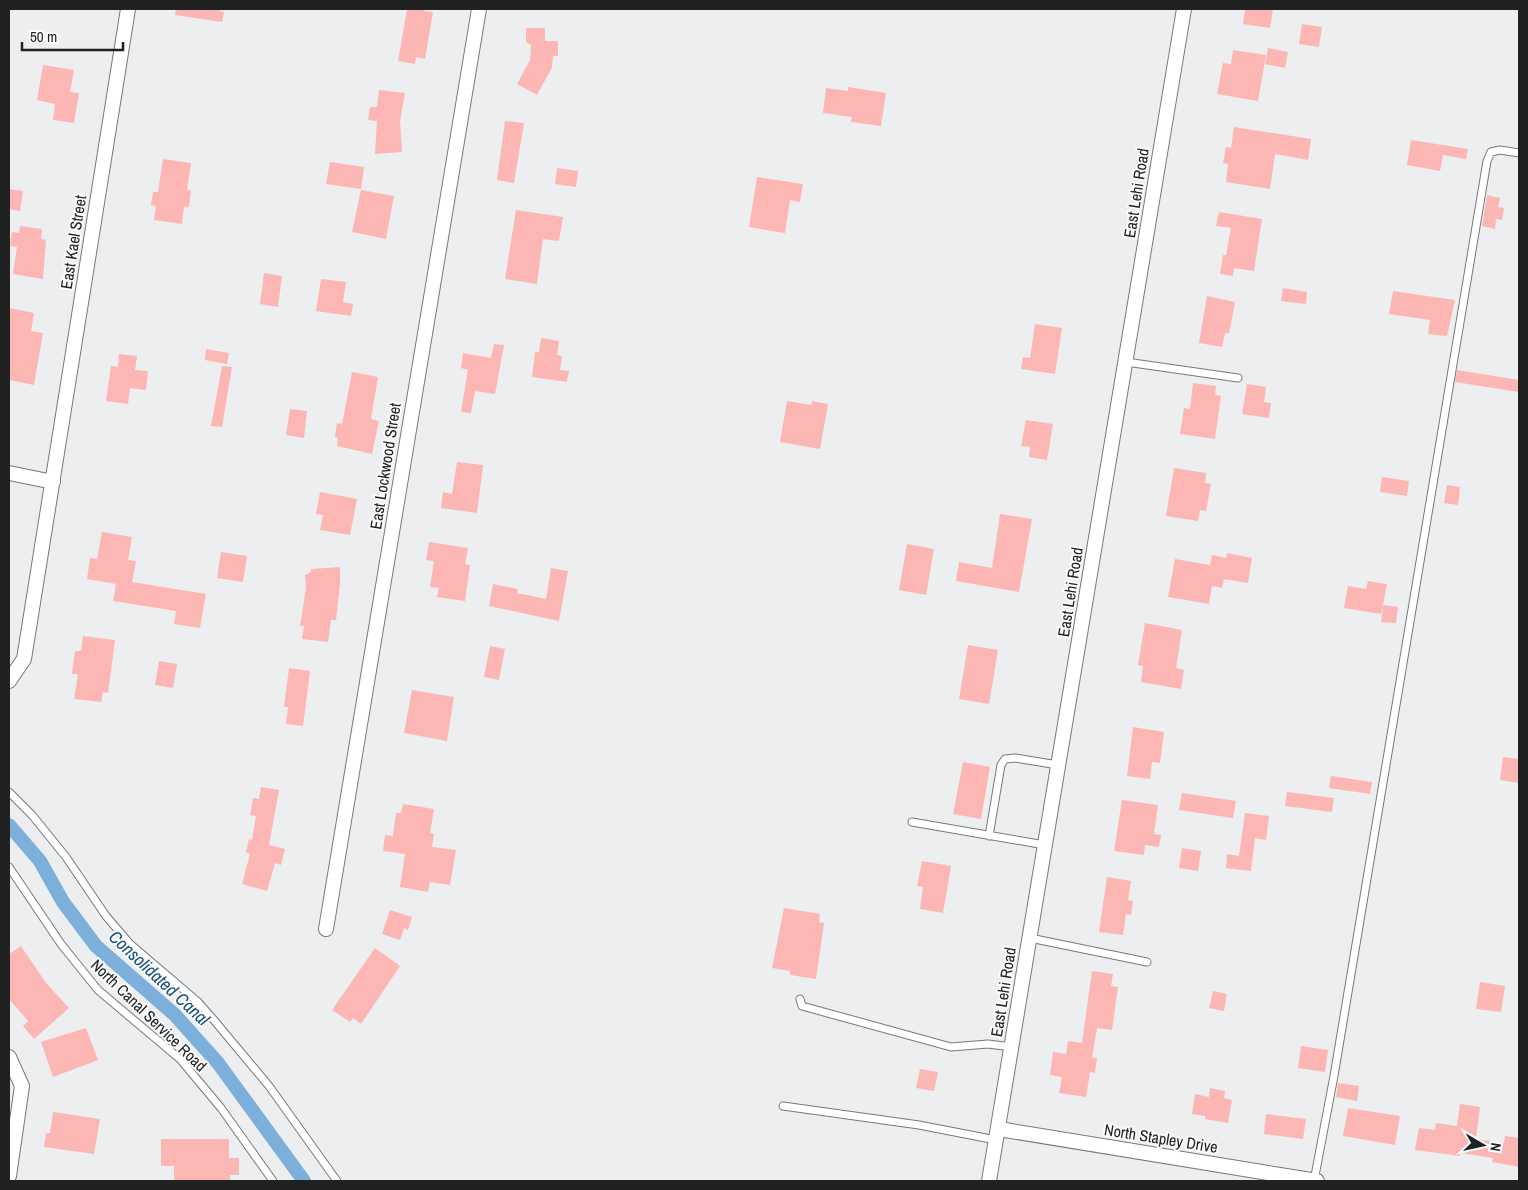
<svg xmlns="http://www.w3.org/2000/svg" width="1528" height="1190" font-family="'Archivo Narrow',sans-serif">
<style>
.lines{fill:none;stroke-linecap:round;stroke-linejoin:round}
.canal{stroke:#7cafd9;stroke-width:14}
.building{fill:#fcb7b4}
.lane-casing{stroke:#777879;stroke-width:9}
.street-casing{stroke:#777879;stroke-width:16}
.lane{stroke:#fff;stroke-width:7}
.street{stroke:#fff;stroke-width:14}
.labels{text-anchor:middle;stroke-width:4;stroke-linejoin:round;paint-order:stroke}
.street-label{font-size:16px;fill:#202121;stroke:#fafbfd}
.water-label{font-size:18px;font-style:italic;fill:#175079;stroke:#fafbfd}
</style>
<rect width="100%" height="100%" fill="#edeef0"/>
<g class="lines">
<path class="canal" d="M9 825 40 861 63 902 96 946 175 1015 218 1063 304 1181"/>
</g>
<path class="building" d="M176 9H220V11L224 12 222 22 175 15Z
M407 9H424V11L433 12 425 59 416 57 415 64 398 61Z
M1245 9H1273L1270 28 1243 24Z
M1302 24 1322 27 1319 47 1299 44Z
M526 28H545V41H558V56H553L552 67 537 95 517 84 530 60 531 45 526 42Z
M1268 48 1288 52 1285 68 1265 64Z
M1233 50 1266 55 1258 101 1217 94 1223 63 1231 64Z
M43 65 74 70 70 92 79 93 74 123 53 120 55 104 37 100Z
M848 87 886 93 881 126 851 122 852 117 823 113 826 88 848 91Z
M379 90 405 93 400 121 402 152 375 154 377 121 368 120 370 107H377Z
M505 121 524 123 514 183 497 180Z
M1234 127 1311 139 1308 160 1275 154 1270 189 1226 182 1228 164 1223 163 1226 147 1231 148Z
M1411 140 1468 149 1466 159 1443 155 1440 171 1407 165Z
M163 159 191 163 187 190H191L189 207 184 206 182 224 154 220 156 206 151 205 153 192H158Z
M330 162 364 167 361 189 326 184Z
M557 168 578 171 576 187 555 184Z
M757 177 803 184 800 202 790 200 785 233 749 227Z
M9 189 23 191 20 211 9 209Z
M361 190 394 196 386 239 352 232Z
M1487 195 1500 198 1498 207 1504 208 1502 220 1496 219 1495 229 1482 226Z
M516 210 563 217 559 241 543 239 537 284 505 279Z
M1219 212 1262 219 1254 271 1234 268 1233 276 1220 274 1223 255H1226L1231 228 1216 226Z
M20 226 42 229 41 239 46 240 43 279 13 274 17 247 10 246 12 232 19 233Z
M264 273 282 276 278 307 260 304Z
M321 279 346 282 343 302 353 304 351 316 316 311Z
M1283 288 1307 292 1306 304 1281 301Z
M1393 291 1455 300 1447 336 1428 334 1430 320 1389 314Z
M1207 296 1235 302 1229 333H1225L1222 347 1199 343Z
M9 308 34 313 31 331 43 333 34 385 9 380Z
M1035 324 1062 328 1055 374 1021 369 1023 357 1030 358Z
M541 338 559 341 557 355 562 356 560 370 569 371 567 382 532 377 535 352H539Z
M494 344 504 345 495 394 475 391 471 413 461 412 468 370 461 368 463 353 491 358Z
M206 349 229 353 227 364 205 360Z
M119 354 137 356 135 370 148 371 146 390 130 388 128 404 106 401 111 366 118 367Z
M222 366 232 367 222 427 211 426Z
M1457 370 1519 380V392L1455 382Z
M352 372 378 377 371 419 379 421 372 454 337 446 338 438 335 437 337 423 342 424Z
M1193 383 1216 386 1215 395 1221 396 1215 439 1180 434 1184 408 1190 409Z
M1247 384 1266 387 1264 402 1271 403 1269 418 1242 414Z
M787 401 811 405 812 401 828 404 820 449 780 442Z
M290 409 307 411 304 438 286 435Z
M1026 420 1053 424 1047 460 1029 457 1030 447 1021 446Z
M457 462 483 465 477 513 441 508 443 492 452 494Z
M1174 468 1206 473 1205 483 1211 484 1206 511 1200 510 1198 521 1166 516Z
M1382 477 1409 481 1407 496 1380 492Z
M1447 485 1460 487 1458 505 1444 503Z
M320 492 357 499 350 535 320 530 323 515 316 514Z
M1000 514 1032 519 1019 592 956 581 959 562 992 568Z
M102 532 132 537 128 560 136 561 132 582 206 594 200 628 174 624 176 611 113 601 116 584 87 579 90 558 97 559Z
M429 542 468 548 465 564 470 565 465 601 437 597 439 588 430 587 434 561 426 560Z
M907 544 934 549 926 595 899 590Z
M221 552 247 556 243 582 217 578Z
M1227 553 1252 558 1248 583 1224 579 1222 588 1212 586 1209 604 1168 597 1175 559 1210 565 1212 555 1226 558Z
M340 567V585L336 620H331L328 642 302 639 304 626H300L306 588 305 575 311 572V569Z
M551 568 568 571 559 621 489 606 493 584 518 589 517 593 546 599Z
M1368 581 1387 584 1381 614 1344 608 1348 586 1366 589Z
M1383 605 1398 607 1396 623 1381 622Z
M1145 623 1182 630 1176 668 1184 670 1181 689 1141 682 1143 666 1138 665Z
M83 636 115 640 108 693 103 692 101 702 74 699 78 674H72L75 651H81Z
M968 645 998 650 989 704 959 699Z
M490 646 505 649 499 680 484 677Z
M159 661 177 664 173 688 155 685Z
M289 668 310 671 303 726 286 724 288 707H284Z
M412 690 454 697 447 741 404 733Z
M1133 727 1164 732 1160 763 1152 762 1150 779 1127 776Z
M1503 757 1519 759V783L1500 780Z
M963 762 990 767 981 819 953 814Z
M1331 776 1372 782 1370 794 1329 788Z
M261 787 279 790 269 845 285 849 281 865 275 863 267 891 242 884 250 854 246 852 249 839 252 840 256 816 250 815 253 798 259 799Z
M1287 792 1334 798 1332 812 1285 806Z
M1182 793 1236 801 1233 818 1179 810Z
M1122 800 1158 805 1154 834 1161 835 1159 847 1145 845 1144 855 1114 851Z
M403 804 434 809 430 833 434 834 432 847 456 850 450 885 430 882 428 892 400 887 405 854 383 851 385 835 393 836 396 813H401Z
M1245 813 1269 816 1266 840 1255 838 1251 871 1226 868 1227 854 1239 856Z
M1182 848 1201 851 1198 871 1179 868Z
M922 861 951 866 943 913 920 909 923 887 917 886Z
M1107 877 1131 881 1128 900 1133 901 1131 915 1126 914 1123 935 1099 932Z
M784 908 820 914 819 922 824 923 816 979 790 975V971L772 968Z
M390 910 412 917 408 930 404 928 400 940 382 934Z
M21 946 46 983 69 1008 34 1039 23 1026 28 1021 9 999V954Z
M375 948 400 966 361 1024 353 1018 350 1022 332 1010Z
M1092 971 1113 974 1111 986 1118 987 1112 1030 1097 1028 1092 1058H1097L1095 1073 1090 1072 1086 1097 1059 1093 1062 1077 1050 1075 1053 1052 1066 1054 1068 1041 1082 1043Z
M1480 982 1505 986 1501 1012 1476 1009Z
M1213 991 1227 994 1224 1011 1209 1008Z
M86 1028 98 1060 53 1077 41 1042Z
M1301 1046 1328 1050 1325 1072 1298 1068Z
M920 1069 938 1072 934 1091 916 1088Z
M1338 1083 1359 1086 1357 1101 1336 1097Z
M1210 1088 1225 1091 1224 1098 1232 1100 1228 1123 1205 1119V1116L1192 1114 1195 1094 1209 1097Z
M1460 1104 1480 1107 1476 1139 1504 1143 1505 1136 1519 1138V1167L1492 1162 1493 1158 1460 1153V1156L1415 1150 1419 1128 1435 1130 1436 1123 1457 1126Z
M1348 1108 1400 1116 1395 1145 1343 1136Z
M53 1112 100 1119 94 1154 44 1147 46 1133H50Z
M1266 1114 1306 1119 1303 1139 1264 1134Z
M161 1139H229V1158H239V1175H230V1181H174V1166H161Z"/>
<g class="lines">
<g class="lane-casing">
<path id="lane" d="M1126 362 1238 378
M9 792 32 815 66 857 106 916 130 944 198 1002 213 1019 269 1086 337 1181
M912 822 1045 845
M989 836 1001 765 1005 759 1015 758 1058 765
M9 867 61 944 98 990 180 1059 221 1108 273 1181
M1030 938 1147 962
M800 999 802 1006 951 1047 988 1044 1012 1047
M783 1106 919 1125 996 1140
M1314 1181 1334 1076 1487 161 1491 152 1500 150 1519 153"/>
</g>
<g class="street-casing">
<path id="street" d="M9 473 53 482
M9 681 24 659 128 9
M326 929 479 9
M9 1057 22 1086 9 1176
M999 1129 1317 1181
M989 1181 1184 9"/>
</g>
<use href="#lane" class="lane"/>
<use href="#street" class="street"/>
</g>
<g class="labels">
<g class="street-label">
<text transform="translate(1136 193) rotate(-81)" y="6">East Lehi Road</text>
<text transform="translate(73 242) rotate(-81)" y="6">East Kael Street</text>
<text transform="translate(385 466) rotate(-81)" y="6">East Lockwood Street</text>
<text transform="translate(1070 592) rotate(-81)" y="6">East Lehi Road</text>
<text transform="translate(1003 992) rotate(-81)" y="6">East Lehi Road</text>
<text transform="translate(149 1015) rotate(44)" y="6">North Canal Service Road</text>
<text transform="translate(1161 1138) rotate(9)" y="6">North Stapley Drive</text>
</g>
<g class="water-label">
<text transform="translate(159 978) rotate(43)" y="6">Consolidated Canal</text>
</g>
</g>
<rect width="1528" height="1190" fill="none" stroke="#202121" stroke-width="20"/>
<g transform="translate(1483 1145) rotate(99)" stroke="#fafbfd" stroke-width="4" paint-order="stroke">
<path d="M0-4L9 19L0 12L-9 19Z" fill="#202121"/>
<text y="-8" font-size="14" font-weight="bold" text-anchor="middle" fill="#202121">N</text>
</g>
<path d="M22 42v8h101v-8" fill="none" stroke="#202121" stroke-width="2.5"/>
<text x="30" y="42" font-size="15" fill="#202121" stroke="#fafbfd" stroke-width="4" paint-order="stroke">50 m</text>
</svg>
